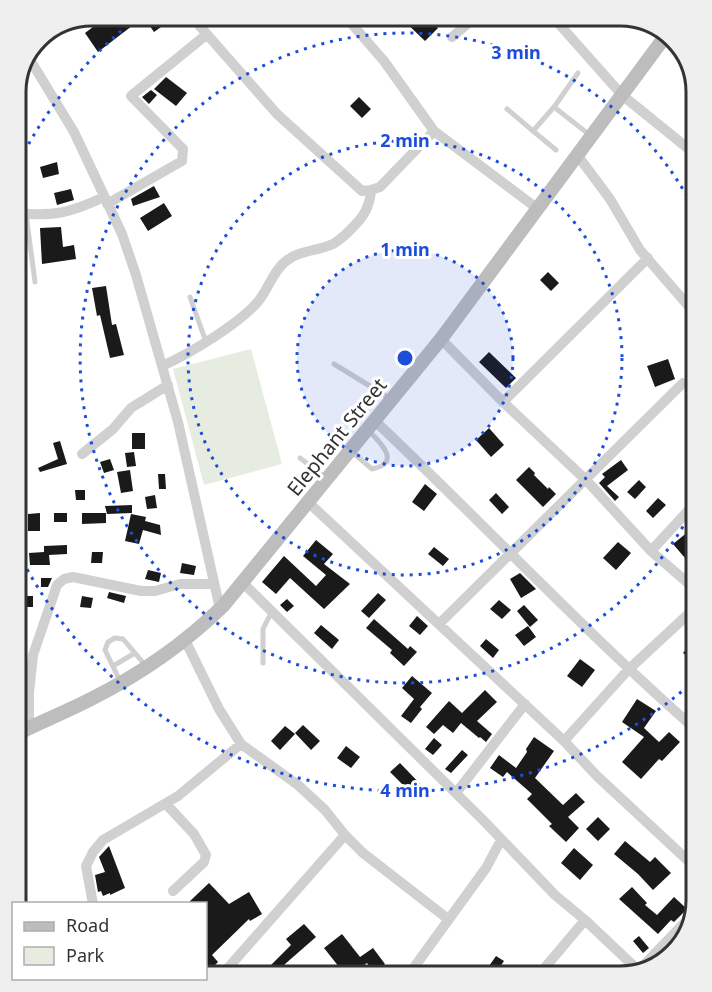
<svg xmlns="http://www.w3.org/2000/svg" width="712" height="992" font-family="'Noto Sans',sans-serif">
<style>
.green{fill:#e6ecdf}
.building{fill:#1a1a1a}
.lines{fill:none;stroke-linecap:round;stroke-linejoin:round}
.service{stroke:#d0d0d0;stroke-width:5}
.minor{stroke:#d0d0d0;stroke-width:10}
.secondary{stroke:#bdbdbd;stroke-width:14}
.ring{fill:none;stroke:#1d4ed8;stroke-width:3;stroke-dasharray:3 6}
.labels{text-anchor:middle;stroke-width:6;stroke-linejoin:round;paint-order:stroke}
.street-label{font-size:20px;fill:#333;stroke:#fff}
.rim{fill:none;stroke:#333;stroke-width:3}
.centre{fill:#1d4ed8;stroke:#fff;stroke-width:3}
.ring-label{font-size:18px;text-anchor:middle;font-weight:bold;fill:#1d4ed8;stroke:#fff;stroke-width:6;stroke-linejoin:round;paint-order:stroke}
</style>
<rect width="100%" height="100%" fill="#fff"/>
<path class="green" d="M251 349 282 464 204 485 173 369Z"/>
<path class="building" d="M109 15H137L141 19 98 52 85 33Z
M158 15H163L168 22 154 32 147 22Z
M398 15H426L438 28 425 41Z
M166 77 187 93 176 106 154 89Z
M151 90 157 95 149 104 142 97Z
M359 97 371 109 362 118 350 106Z
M57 162 59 174 43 178 40 167Z
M154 186 160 197 133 206 131 199Z
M71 189 74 200 57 205 54 193Z
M164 203 172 216 148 231 140 218Z
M61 227 63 247 74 245 76 259 42 264 40 228Z
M548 272 559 283 551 291 540 280Z
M106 286 112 325 116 324 124 355 110 358 100 315 97 316 92 288Z
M489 352 516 378 506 388 479 362Z
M668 359 675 379 655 387 647 366Z
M697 416V438L686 430Z
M489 428 504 445 491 457 476 440Z
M132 433H145V449H132Z
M60 441 67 464 40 472 38 468 58 459 53 443Z
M134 452 136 466 127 467 125 453Z
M110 459 114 470 104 473 100 462Z
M621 460 628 470 607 486 619 497 615 501 599 483 605 477 602 474Z
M529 467 535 473 534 475 548 489 549 487 556 494 543 507 516 480Z
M130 470 133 491 121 493 117 472Z
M158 474H165L166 489H159Z
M639 480 646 487 635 499 627 492Z
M425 484 437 494 424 511 412 502Z
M75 490H85V500H76Z
M496 493 509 507 502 514 489 500Z
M155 495 157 508 147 509 145 497Z
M658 498 666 505 653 518 646 511Z
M132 505V513L107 514 105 506Z
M40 513V531H28V514Z
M54 513H67V522H54Z
M82 513H106V523L82 524Z
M131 514 146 517 145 521 160 525 161 535 143 530 139 544 125 541Z
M689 531 697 541V560L691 565 673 544Z
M316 540 333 554 324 564 350 584 324 609 290 578 276 594 262 582 284 556 316 586 326 575 303 556Z
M618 542 631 553 616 570 603 558Z
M67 545V554L49 555 50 565H30L29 553 44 552V546Z
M434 547 449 559 443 566 428 554Z
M92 552H103L102 563H91Z
M182 563 196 566 194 575 180 573Z
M148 570 161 573 159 582 145 579Z
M520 573 536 589 521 598 510 579Z
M41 578H52L48 587H41Z
M109 592 126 596 124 603 107 598Z
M378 593 386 600 369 618 361 611Z
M22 596H33V607H22Z
M82 596 93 598 91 608 80 607Z
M287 599 294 606 287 612 280 605Z
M499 600 511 610 502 619 490 609Z
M524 605 538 620 530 627 517 611Z
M417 616 428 626 420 635 409 626Z
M374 619 408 649 410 646 417 652 404 666 390 653 392 650 366 628Z
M321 625 339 640 332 649 314 633Z
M528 626 536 637 524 646 515 635Z
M486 639 499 650 493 658 480 646Z
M689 646 697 652V664L683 653Z
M580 659 595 670 582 687 567 676Z
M412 676 432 693 420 707 422 709 411 723 401 716 414 699 402 688Z
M485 690 497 702 477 721 492 734 486 742 480 737 479 738 461 723 453 733 443 725 434 734 426 727 449 701 462 713Z
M637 699 656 711 644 728 659 742 669 732 680 742 662 761 659 759 641 779 622 762 644 737 622 722Z
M303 725 320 741 311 750 295 733Z
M285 726 295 734 280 750 271 741Z
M534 737 554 751 535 778 563 805 576 793 585 802 568 817 579 828 566 842 549 826 552 824 527 799 532 794 507 772 503 777 490 768 499 755 516 768 527 752 526 749Z
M434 738 442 745 433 755 425 749Z
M346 746 360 757 351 768 337 758Z
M462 750 468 755 451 773 445 769Z
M400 763 425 789 416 798 390 772Z
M697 764V776L693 780 687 773Z
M598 817 610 829 598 841 586 829Z
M625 841 650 862 655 857 671 873 653 890 638 874 614 854Z
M109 846 125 888 110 895V893L103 896 101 891 98 892 95 875 105 872 99 857Z
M574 848 593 865 580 880 561 863Z
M692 876 697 881V894L685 883Z
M209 883 229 904 249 892 262 914 250 921 249 919 212 955 218 962 206 974V903H188Z
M632 887 647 903 645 905 657 915 674 897 687 909 674 922 671 920 658 934 619 899Z
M304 924 316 937 277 971 271 965 291 945 286 939Z
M342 934 360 957 373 948 385 964 374 973 367 963 347 977 324 948Z
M639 936 649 948 643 953 633 941Z
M496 956 504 961 493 977H454L462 965 469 970 470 968 482 976Z
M301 966 312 977H287Z"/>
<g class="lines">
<path class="service" d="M554 107 591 136
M507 109 533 131 554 107 578 73
M533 131 556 150
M26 214 35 282
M190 297 206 342
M334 364 391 399
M351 451 372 469C403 463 379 441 368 430
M300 458 326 478
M263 663V629L272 611
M113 666 135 653
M120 681 105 650 108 642 115 638 123 639 146 666"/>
<path class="minor" d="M190 15 277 114 362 191 371 190 380 187 434 131
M344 15 384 61 434 131 538 209
M551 15 622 95 685 146 697 158
M40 35 44 33
M452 37 478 15
M29 58 74 132 122 234 136 275 178 422 220 609
M578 156 610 199 640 250 691 309
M107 204 182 161 183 149 131 96 206 35
M15 213C53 217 70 213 104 197
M441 339 503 402 586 480 651 551 697 591
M162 366C189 354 243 322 260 299 269 287 274 270 286 261 300 250 318 251 333 244 337 242 341 238 344 236 359 222 370 211 371 190
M503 402 648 258
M375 421C482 522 583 630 693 727L697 725
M82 454 113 429 131 408 168 385
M308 502 564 741 597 776 697 869
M651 551 697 501
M242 582 483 820 555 895 585 920 640 972
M439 624 683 383
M185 640 219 709 241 744 298 785 325 810 345 835 363 853 448 919
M29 728V693L33 655 57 585 64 579 73 577 141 591H155L180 584H214
M564 741 628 670 697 606
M456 793 525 704
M166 804 194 834 206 855 204 862 173 891
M93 904 86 866 93 852 103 840 178 796 241 744
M639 970 694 913
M220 977 345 835
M407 977 486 868 501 840
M537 977 585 920"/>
<path class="secondary" d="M15 735C40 722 66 712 91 699 139 675 184 644 223 606L441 339 667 34"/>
</g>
<circle cx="405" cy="358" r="108" fill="#1d4ed8" fill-opacity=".12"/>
<g class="ring">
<circle cx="405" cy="358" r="108"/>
<circle cx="405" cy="358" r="217"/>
<path d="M696 503A325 325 0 1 1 696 213"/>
<path d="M695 680A433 433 0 0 1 16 548M16 168A433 433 0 0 1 138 17"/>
</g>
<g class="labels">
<g class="street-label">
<text transform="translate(337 437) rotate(-51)" y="7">Elephant Street</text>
</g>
</g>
<path d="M0 0H712V992H0ZM92 26H620A66 66 0 0 1 686 92V900A66 66 0 0 1 620 966H92A66 66 0 0 1 26 900V92A66 66 0 0 1 92 26Z" fill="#efefef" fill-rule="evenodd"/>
<path class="rim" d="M92 26H620A66 66 0 0 1 686 92V900A66 66 0 0 1 620 966H92A66 66 0 0 1 26 900V92A66 66 0 0 1 92 26Z"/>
<circle cx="405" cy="358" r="9" class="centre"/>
<g class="ring-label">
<text x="516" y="59">3 min</text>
<text x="405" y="147">2 min</text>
<text x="405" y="256">1 min</text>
<text x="405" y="797">4 min</text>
</g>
<rect x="12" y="902" width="195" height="78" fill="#ffffff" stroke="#adadad" stroke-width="1.5"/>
<rect x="24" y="922" width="30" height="9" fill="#bdbdbd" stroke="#adadad" stroke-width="1.5"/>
<text x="66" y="932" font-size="18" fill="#333333">Road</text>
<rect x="24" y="947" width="30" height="18" fill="#e6ecdf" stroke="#adadad" stroke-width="1.5"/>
<text x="66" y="962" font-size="18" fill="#333333">Park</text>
</svg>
